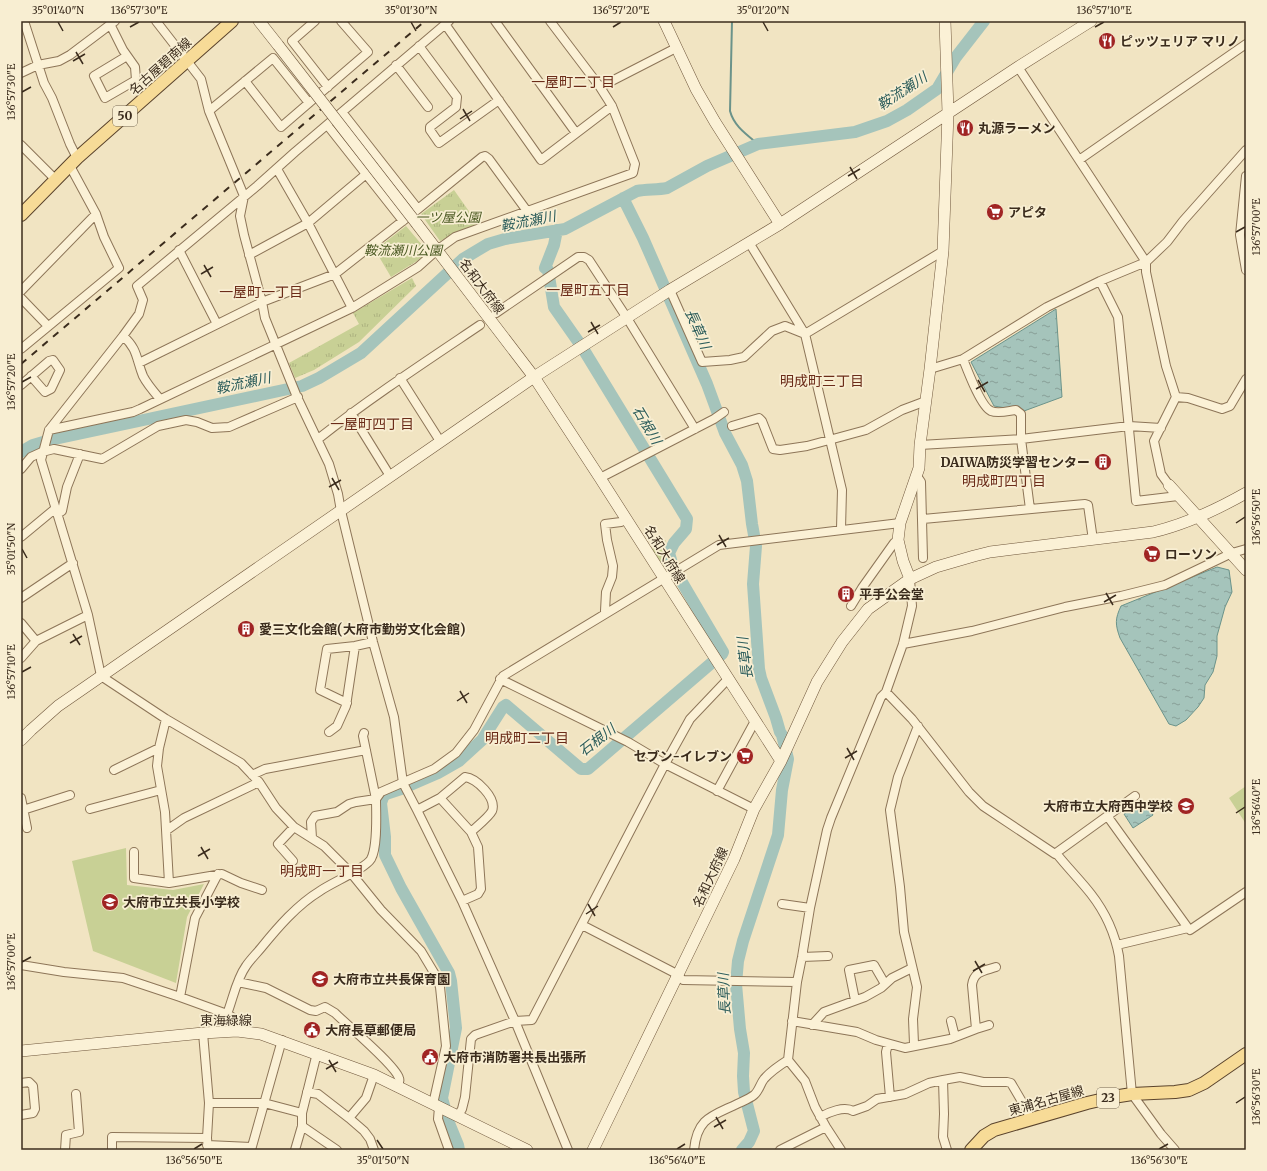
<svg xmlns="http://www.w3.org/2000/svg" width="1267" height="1171" font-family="Merriweather,'Noto Sans JP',serif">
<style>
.park{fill:url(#park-tufts)}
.garden{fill:#c8d095}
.water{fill:url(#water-ripples);stroke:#6b938a}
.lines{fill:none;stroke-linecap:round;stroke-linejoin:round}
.stream{stroke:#6b938a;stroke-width:2}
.river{stroke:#a5c4bb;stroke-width:12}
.street-casing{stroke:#8d7558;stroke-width:10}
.secondary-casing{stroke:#6f563b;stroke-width:12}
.primary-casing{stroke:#5a432c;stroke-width:14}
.street{stroke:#fbf1d6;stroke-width:8}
.secondary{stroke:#fbf1d6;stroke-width:11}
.primary{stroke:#f7db97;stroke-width:12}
.rail{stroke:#3b2c1d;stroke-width:2;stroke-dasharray:7 7;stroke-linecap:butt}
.secondary-bridge-casing{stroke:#6f563b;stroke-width:12;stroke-linecap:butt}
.secondary-bridge{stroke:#fbf1d6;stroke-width:11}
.ticks{fill:none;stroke:#3b2c1d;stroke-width:1.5}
.labels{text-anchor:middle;stroke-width:3.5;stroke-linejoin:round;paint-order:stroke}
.shield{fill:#f8eed2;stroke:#746653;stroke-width:1}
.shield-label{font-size:12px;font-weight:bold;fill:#3b2c1d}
.poi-label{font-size:13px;font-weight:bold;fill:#3b2c1d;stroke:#f8eed2;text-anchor:start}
.street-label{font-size:13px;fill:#3b2c1d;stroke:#f8eed2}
.park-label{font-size:13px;font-style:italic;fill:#4a5922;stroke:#f8eed2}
.neighbourhood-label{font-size:14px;fill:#6b2c19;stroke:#f8eed2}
.water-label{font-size:14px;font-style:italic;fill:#2b5c5a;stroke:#f8eed2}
.neatline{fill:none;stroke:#3b2c1d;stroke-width:1.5}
.ticks-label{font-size:10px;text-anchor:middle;fill:#3b2c1d}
</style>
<defs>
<pattern id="park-tufts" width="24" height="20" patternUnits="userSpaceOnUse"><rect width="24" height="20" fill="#c8d095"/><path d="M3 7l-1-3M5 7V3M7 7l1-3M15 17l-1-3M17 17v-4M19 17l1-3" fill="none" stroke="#adb380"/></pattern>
<pattern id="water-ripples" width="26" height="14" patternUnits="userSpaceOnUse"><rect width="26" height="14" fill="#a5c4bb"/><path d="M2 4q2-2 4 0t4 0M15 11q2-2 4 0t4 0" fill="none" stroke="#889f97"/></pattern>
</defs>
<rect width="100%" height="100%" fill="#f1e4c2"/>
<path class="park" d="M454 190 478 224 440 241 421 214Z
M406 226 428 252 417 261 391 277 375 250Z
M412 278 416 286 359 342 314 370 295 378 289 363 359 324 353 313Z
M666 540C662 551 666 560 672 570L668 573 652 549Z"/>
<path class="garden" d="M1246 786V824L1229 798Z
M126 848 127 885 173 890 204 884 187 917 176 983 93 951 72 861Z"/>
<path class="water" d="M1056 309 1062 397 1024 411 994 406 971 362Z
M1217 567 1229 570 1232 592 1225 607 1217 636V656L1213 672 1205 685 1204 698 1198 707 1186 720 1176 726 1169 724 1120 638C1115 624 1115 619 1121 606Z
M1144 801 1153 815 1133 828 1124 814Z"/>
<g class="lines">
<path class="stream" d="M732 21 730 111C734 126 746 134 758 144"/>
<path class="river" d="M623 198 643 238 707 384 725 433 742 465 747 481 752 524 756 546 753 584 759 669 761 678 776 718 780 732 782 735 788 759 782 790 778 835 743 941 738 961 736 984 740 1029 744 1053 743 1076 744 1092 754 1131 749 1142 742 1150
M21 452 33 445 50 440 302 386 319 378 361 353 463 259 488 244 505 239 565 229 637 191C647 189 657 190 667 188L707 166 758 144 855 132 887 121 907 110 937 89 956 57 984 21
M459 1150 458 1145 449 1123 442 1098 456 1028 451 981 449 973 401 888 385 855V837L381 803 383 797 386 794 401 789 438 773 459 761 482 740 503 707 506 705 581 769H588L722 654 723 652 673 567 669 553 674 543 686 529 687 519 582 347 554 307 548 270 545 268 554 245 557 230"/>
<g class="street-casing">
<path id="street" d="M24 21 44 83 52 98 70 144 77 158
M156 21 201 79 209 111 244 196 240 216 244 235 262 302 265 318 297 397 329 464 338 494 341 511 373 642 394 717 403 783 417 810 462 901 515 1021 568 1150
M315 21 292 41 328 87
M495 21 576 133
M110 24 123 50 135 67 136 80 105 98 94 76 127 56
M445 24 541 160 612 106
M419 46 457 97 456 107 430 127V130L439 143 499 100
M396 65 428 107
M1018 67 1146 262V272L1166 366 1176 397 1154 441 1161 474 1169 485
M21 73 38 65 59 61 70 55 115 21
M245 81 281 127 368 52 341 21
M600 87 676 48
M209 111 273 58 309 103
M342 112 418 209
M328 126 403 221
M21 145 56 180
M1079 160 1246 44
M277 169 308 223 352 308
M1246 176 1240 235 1246 270
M750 244 805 334 842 490 841 529
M179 250 217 324
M249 255 308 223 365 175
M1100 281 1118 317 1136 501 1178 496
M670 290 702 362 730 360 744 357 772 331 785 326 805 334
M21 291 96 214
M21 298 48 326
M496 313 578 257H584L589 260 627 318 695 429
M805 334 943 251
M123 336C138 349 136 359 143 376 147 384 154 392 160 399
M21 349 119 268 104 237 96 214 70 166
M963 359C967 369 981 407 991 411 998 414 1008 411 1016 410L1021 414V439L1030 509
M139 363 262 302 335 274 418 209 482 157 485 156 489 159 527 211
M930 369 963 359 1047 307 1100 281 1146 262 1167 242 1183 221 1246 150
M400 378 440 441
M21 385 49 361 53 360 60 370 51 389 45 392 31 376
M1176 397 1188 398 1222 409 1230 406 1246 379
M351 413 390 476
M732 426 759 418 762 421 773 449 780 450 807 446 866 430 902 410 926 401
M49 430 133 412 140 409 352 308 418 267 437 250 455 237 633 173 635 164 612 106 600 87 550 21
M318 439C370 398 425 362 480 325
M920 445 1021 439 1129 426 1161 428
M21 469 31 457 42 452 54 449 102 459 158 426 186 420 197 422 212 428 229 427 298 397
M917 476 921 482 923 558
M600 478 714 419 724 412
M57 514 62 511 67 487 80 454
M923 519 1085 504 1088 505 1093 540
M21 537 56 508
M21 598 73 563
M851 606 862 588 894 543 898 540
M606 613 605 611 606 592 612 577 613 566 607 540 605 524 621 522 626 519
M21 623 36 641
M903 644 972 631 1065 607 1121 596 1165 585 1232 553 1246 549
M21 658 36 641 88 615
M500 679 628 742 665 764 754 809
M886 692 912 719 969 792 983 806 1055 854 1056 853C1067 867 1080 880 1091 894 1105 912 1115 934 1119 956L1132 1094 1161 1134 1175 1150
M347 703 320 690 327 649 355 646 373 642
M166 719 159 748 157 766 165 812 169 883
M329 732 337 726 346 706 355 646
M114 770 159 748
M252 775 265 769 366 750
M717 791 755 721
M21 798 27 828
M440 798 471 832 478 847 481 889 478 894 462 901
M90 809 161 790
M23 810 70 795
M417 810 440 798 465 777C476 778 497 798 492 811 489 817 476 827 471 832
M1108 817 1188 928
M167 830 184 818 259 782
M312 838 311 822 315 816 337 812 349 804 356 802 376 799 363 736 364 733
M134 852V878L169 883 222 874 241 883 262 890
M1056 853 1135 796
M293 861 278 844 294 827
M782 904 810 908
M582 925 673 972 683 980 797 982
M1117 945 1188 928 1190 930 1246 892
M802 957 828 956
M21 965 64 972 123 978 180 997 227 1014 232 1017 237 1031
M238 982 266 988 310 1010 316 1011 325 1007 335 1013C347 1025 395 1065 399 1078 400 1081 399 1084 397 1087
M180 997 195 918 218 874
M855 1000 849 970 874 965 885 984
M227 1014C233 999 236 980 246 966 250 960 256 954 261 948 278 927 297 905 320 891 331 883 365 869 371 859 378 846 376 813 376 799L381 792 434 769 456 753 474 730 503 676 719 545 900 523
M792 1021 857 1032 876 1040 905 1048 950 1039 976 1029 972 985C974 971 984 971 996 967
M951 1021 955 1037
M812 1025 824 1012 865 997 881 988 892 978 912 968
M976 1029 989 1025
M203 1033 209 1103 207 1138 208 1150
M888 1044 886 1052 890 1097
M914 1044 913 1019 917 987 904 932 900 887 890 810 898 777 918 726
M943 1080 960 1077 983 1082H1007L1011 1083 1028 1112 1029 1120
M21 1083 29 1082 33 1086 35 1109 33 1113 21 1115
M307 1092 318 1094 349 1118 364 1131 370 1139 374 1150
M209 1103H264L302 1113
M433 1104 446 1046 440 987 436 976 421 951 381 910 351 873 324 846 294 827 276 808 259 782 241 763 166 719 101 676 88 615 41 460 49 430 123 336 139 314 143 300 137 286 257 186 295 152 449 21
M439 1107 438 1119 449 1150
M458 1116 462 1109 465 1097 471 1039 475 1035 515 1021 532 1020 665 764 690 719 728 679
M820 1117C829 1112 844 1106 853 1111L867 1106 877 1099 905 1094 929 1083 943 1080 944 1114 943 1137 947 1150
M349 1118 366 1098 374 1075
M302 1126 337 1150
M207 1145 251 1147
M65 1150 66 1135 79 1132 76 1094
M112 1150V1137L207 1138
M251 1150 282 1040
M295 1150 302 1126V1113L317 1053
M694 1150C697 1118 712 1116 737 1104 743 1101 749 1099 754 1095 759 1091 760 1084 764 1079 770 1072 780 1065 788 1060
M780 1150 826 1127
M841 1150 826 1127 815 1107 805 1081 788 1060 797 982 802 957 810 908 827 830 831 818 881 697 886 692 903 644 912 606 910 579"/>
</g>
<g class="secondary-casing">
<path id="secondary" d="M259 21 278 45
M664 21 696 89 715 122 780 224
M417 224 534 377 600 478 781 761
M1169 485 1246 570
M910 579 903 561 898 540 900 523 919 468 920 445 930 369 943 251 948 113 945 21
M21 740 31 730 58 706 534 377 670 290 780 224 1018 67 1091 21
M21 1051 203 1033 237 1031 261 1034 374 1075 527 1150
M593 1150 734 859 754 809 781 761 817 682 842 642 868 609 910 579 936 567 974 556 990 552 1153 532C1187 524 1216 510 1246 493"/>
</g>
<g class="primary-casing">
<path id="primary" d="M21 215 77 158 232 21
M971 1150 984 1136 994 1130 1087 1103 1113 1097 1132 1094 1175 1092 1189 1090 1204 1083 1246 1054"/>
</g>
<use href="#street" class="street"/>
<use href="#secondary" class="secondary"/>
<use href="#primary" class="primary"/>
<path class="rail" d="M21 364 425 21"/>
<g class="secondary-bridge-casing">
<path id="secondary-bridge" d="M278 45 417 224"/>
</g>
<use href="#secondary-bridge" class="secondary-bridge"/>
</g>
<path class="ticks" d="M58 22 63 31M411 22 416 31M763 22 768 31M130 27 139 22M613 27 621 22M1095 27 1104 22M76 52 83 64M73 61 85 54M22 92 31 87M463 109 470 121M460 119 472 111M850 167 857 179M848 176 860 169M1236 232 1245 227M204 265 211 277M201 274 213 267M591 322 598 334M588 332 600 325M978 380 985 392M22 382 31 377M976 389 988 382M332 478 339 490M329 487 341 480M1236 523 1245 517M719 535 726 547M717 545 729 538M22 549 27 558M1106 593 1113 605M1104 602 1116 595M73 634 80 645M70 643 82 636M22 672 31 667M460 691 467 703M457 701 469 693M847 748 854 760M845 758 857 751M1236 813 1245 807M201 847 208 859M198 856 210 849M588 904 595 916M586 914 598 906M975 961 982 973M22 962 31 957M973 971 985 964M329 1060 336 1072M326 1069 338 1062M1236 1103 1245 1097M716 1117 723 1129M714 1127 726 1120M377 1140 383 1149M194 1149 202 1144M677 1149 685 1144M1159 1149 1168 1144"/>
<defs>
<g id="restaurant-disc" transform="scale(0.9)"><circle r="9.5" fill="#a02423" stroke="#f8eed2"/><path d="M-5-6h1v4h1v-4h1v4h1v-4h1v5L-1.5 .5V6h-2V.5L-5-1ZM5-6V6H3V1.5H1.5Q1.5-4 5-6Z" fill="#fff"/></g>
<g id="supermarket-disc" transform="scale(0.9)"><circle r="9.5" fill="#a02423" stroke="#f8eed2"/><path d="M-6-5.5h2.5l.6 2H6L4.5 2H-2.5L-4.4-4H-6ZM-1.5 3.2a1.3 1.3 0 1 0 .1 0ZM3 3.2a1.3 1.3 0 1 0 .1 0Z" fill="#fff"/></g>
<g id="building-disc" transform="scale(0.9)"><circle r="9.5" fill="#a02423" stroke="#f8eed2"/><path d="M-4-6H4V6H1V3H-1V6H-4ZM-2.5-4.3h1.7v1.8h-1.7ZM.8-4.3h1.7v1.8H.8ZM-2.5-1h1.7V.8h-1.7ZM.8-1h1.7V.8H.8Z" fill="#fff"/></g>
<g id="school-disc" transform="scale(0.9)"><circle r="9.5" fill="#a02423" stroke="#f8eed2"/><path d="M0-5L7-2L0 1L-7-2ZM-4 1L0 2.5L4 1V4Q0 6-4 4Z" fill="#fff"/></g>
<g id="civic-disc" transform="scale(0.9)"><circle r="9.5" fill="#a02423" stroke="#f8eed2"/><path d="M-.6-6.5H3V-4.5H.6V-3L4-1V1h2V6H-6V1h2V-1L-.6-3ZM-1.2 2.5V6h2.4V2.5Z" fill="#fff"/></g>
</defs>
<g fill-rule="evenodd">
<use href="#restaurant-disc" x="1107" y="41"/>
<use href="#restaurant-disc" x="965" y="128"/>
<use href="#supermarket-disc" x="995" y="212"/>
<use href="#building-disc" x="1103" y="462"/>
<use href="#supermarket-disc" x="1152" y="554"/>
<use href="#building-disc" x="846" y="594"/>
<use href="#building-disc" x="246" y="629"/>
<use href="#supermarket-disc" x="745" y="756"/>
<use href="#school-disc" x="1186" y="806"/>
<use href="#school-disc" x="110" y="902"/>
<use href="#school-disc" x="320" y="979"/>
<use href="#civic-disc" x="312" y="1030"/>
<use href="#civic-disc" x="430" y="1057"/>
</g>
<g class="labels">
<g class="shield">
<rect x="113" y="106" width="24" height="20" rx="3"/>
<rect x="1097" y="1088" width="22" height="20" rx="3"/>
</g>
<g class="shield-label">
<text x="125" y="120">50</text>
<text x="1108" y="1102">23</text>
</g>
<g class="poi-label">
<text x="1120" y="46">ピッツェリア マリノ</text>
<text x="978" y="133">丸源ラーメン</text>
<text x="1008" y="217">アピタ</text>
<text x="1090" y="467" text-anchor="end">DAIWA防災学習センター</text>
<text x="1165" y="559">ローソン</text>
<text x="859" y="599">平手公会堂</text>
<text x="259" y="634">愛三文化会館(大府市勤労文化会館)</text>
<text x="732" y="761" text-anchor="end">セブン-イレブン</text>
<text x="1173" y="811" text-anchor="end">大府市立大府西中学校</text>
<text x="123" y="907">大府市立共長小学校</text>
<text x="333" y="984">大府市立共長保育園</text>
<text x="325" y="1035">大府長草郵便局</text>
<text x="443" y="1062">大府市消防署共長出張所</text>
</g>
<g class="street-label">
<text transform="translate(160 66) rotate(-42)" y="5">名古屋碧南線</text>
<text transform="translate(482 286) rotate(53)" y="5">名和大府線</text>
<text transform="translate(665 554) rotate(58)" y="5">名和大府線</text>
<text transform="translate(710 877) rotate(-65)" y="5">名和大府線</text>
<text x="226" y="1025">東海緑線</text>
<text transform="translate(1046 1100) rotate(-16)" y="5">東浦名古屋線</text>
</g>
<g class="park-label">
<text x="448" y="222">一ツ屋公園</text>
<text x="403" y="255">鞍流瀬川公園</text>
</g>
<g class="neighbourhood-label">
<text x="573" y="87">一屋町二丁目</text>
<text x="588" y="295">一屋町五丁目</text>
<text x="261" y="297">一屋町一丁目</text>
<text x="822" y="386">明成町三丁目</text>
<text x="372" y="429">一屋町四丁目</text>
<text x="1004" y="486">明成町四丁目</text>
<text x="527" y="743">明成町二丁目</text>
<text x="322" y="876">明成町一丁目</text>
</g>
<g class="water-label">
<text transform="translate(902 91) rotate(-33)" y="5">鞍流瀬川</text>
<text transform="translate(528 221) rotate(-11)" y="5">鞍流瀬川</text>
<text transform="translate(698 329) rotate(66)" y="5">長草川</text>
<text transform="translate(243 383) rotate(-12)" y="5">鞍流瀬川</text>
<text transform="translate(647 425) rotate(59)" y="5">石根川</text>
<text transform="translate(745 658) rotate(-97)" y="5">長草川</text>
<text transform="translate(597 740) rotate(-38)" y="5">石根川</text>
<text transform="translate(724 994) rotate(-93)" y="5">長草川</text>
</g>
</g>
<rect width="1267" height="1171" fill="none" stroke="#f8eed2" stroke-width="44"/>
<rect x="22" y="22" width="1223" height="1127" class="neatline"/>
<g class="ticks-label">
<text x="58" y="14">35°01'40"N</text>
<text x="139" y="14">136°57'30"E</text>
<text x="411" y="14">35°01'30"N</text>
<text x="621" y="14">136°57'20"E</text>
<text x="763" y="14">35°01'20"N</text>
<text x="1104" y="14">136°57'10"E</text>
<text transform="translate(11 92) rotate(-90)" y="4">136°57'30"E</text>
<text transform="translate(1256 227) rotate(-90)" y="4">136°57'00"E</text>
<text transform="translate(11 382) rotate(-90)" y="4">136°57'20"E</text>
<text transform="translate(1256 517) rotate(-90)" y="4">136°56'50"E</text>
<text transform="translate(11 549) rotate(-90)" y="4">35°01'50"N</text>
<text transform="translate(11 672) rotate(-90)" y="4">136°57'10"E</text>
<text transform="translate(1256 807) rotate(-90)" y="4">136°56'40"E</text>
<text transform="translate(11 962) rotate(-90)" y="4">136°57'00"E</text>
<text transform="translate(1256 1097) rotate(-90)" y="4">136°56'30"E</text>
<text x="194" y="1164">136°56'50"E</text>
<text x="383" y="1164">35°01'50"N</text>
<text x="677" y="1164">136°56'40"E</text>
<text x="1159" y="1164">136°56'30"E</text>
</g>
</svg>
